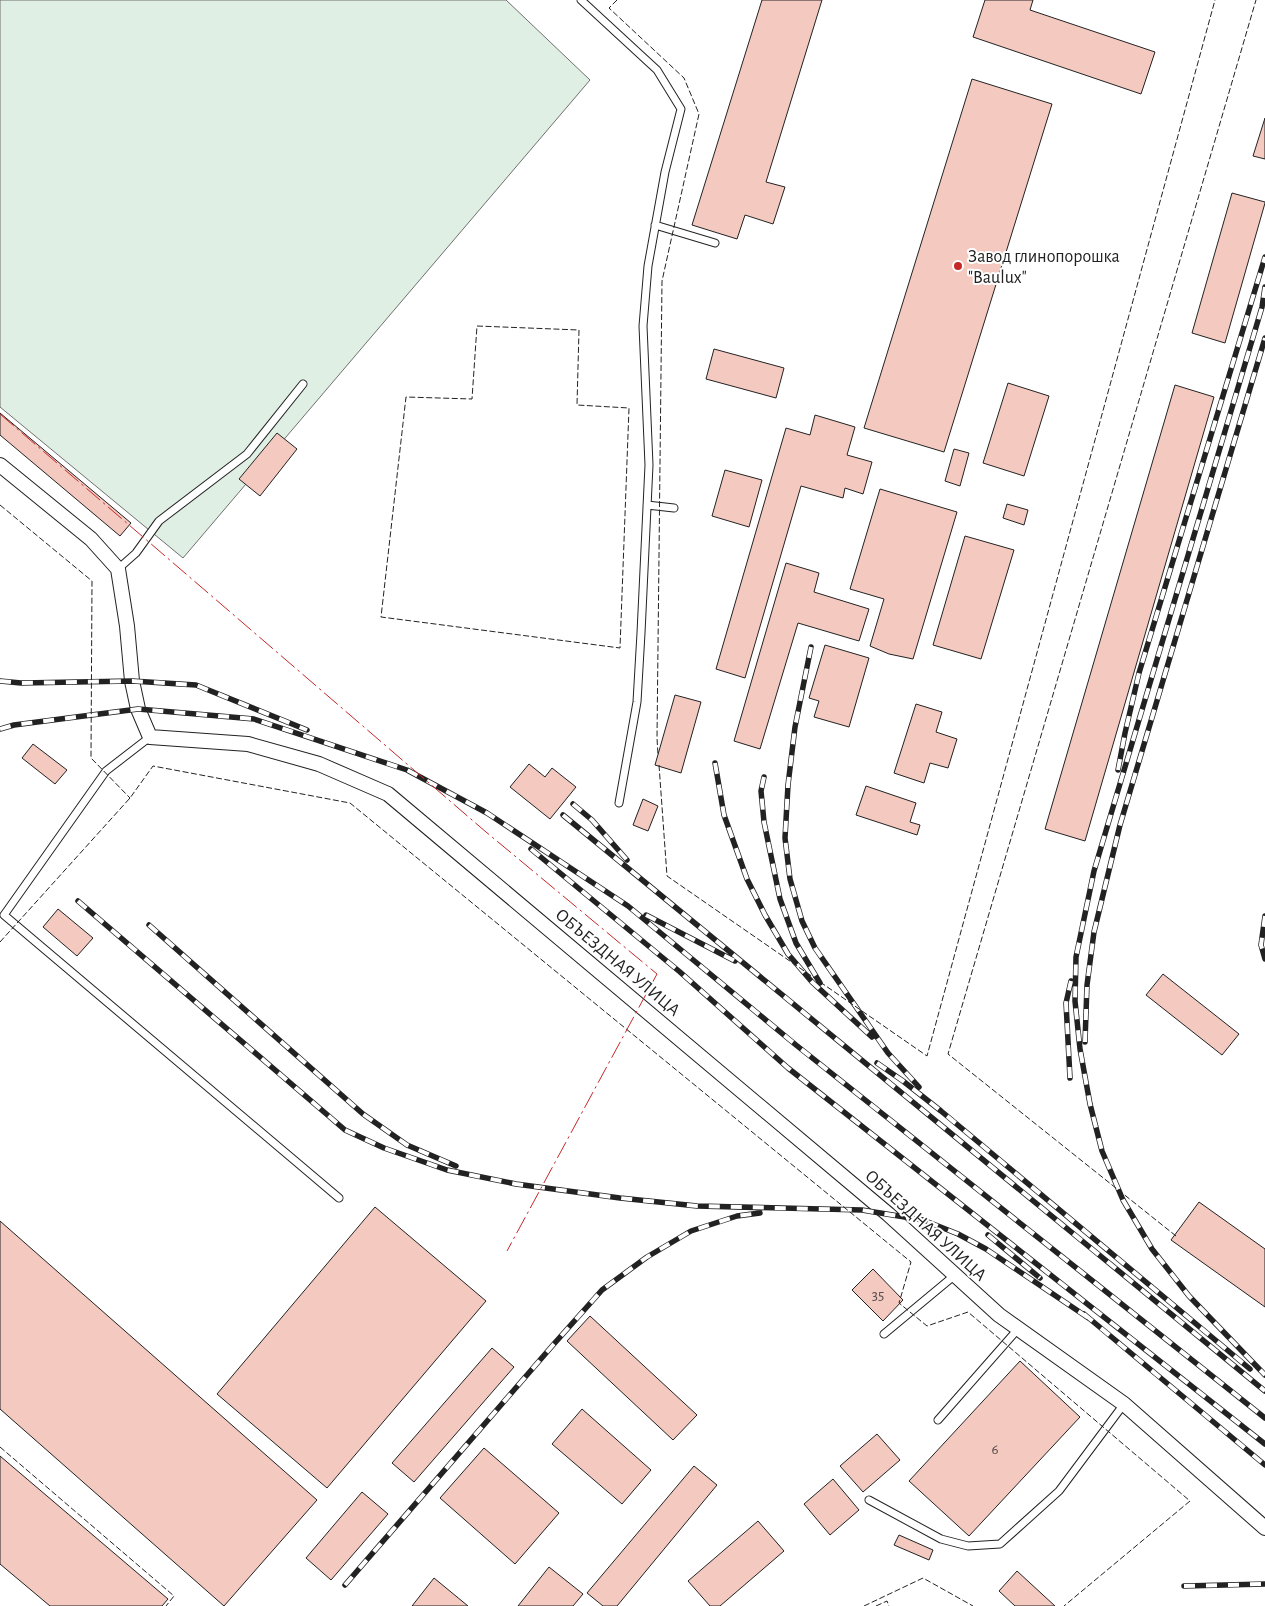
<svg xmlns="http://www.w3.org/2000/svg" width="1265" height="1606" font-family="'Alegreya Sans',sans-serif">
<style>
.green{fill:#e0efe3;stroke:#6f6f6f}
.building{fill:#f3c9c0;stroke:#222}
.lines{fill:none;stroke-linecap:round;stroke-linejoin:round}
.lane-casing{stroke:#222;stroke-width:9}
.street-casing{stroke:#222;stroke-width:16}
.lane{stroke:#fff;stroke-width:7}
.street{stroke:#fff;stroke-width:14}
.rail-casing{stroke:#222;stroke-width:5.5}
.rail{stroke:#fff;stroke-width:4;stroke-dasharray:11;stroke-linecap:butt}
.fence{stroke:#222;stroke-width:1;stroke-dasharray:6 2.5;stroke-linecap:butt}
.power{stroke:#c62828;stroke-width:1;stroke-dasharray:18 4 2.5 4;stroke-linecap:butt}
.poi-dot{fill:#c62828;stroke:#fff;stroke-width:2}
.labels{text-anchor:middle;stroke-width:4;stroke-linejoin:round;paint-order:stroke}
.number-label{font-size:15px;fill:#564c4a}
.poi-label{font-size:18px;fill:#222;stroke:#fff;text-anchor:start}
.street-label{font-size:18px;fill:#222;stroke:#fff}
</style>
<rect width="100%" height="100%" fill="#fff"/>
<path class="green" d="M0 0H506L590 80 183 558 0 407Z"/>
<path class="building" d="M762 0H822L766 182 785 187 773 224 745 215 737 239 692 225Z
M985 0H1033L1030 10 1155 52 1141 94 973 37Z
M972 79 1052 104 944 452 864 428Z
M1265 118V159L1253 156Z
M1232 193 1265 202V203L1225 343 1192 333Z
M714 349 784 368 776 398 706 379Z
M1008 383 1049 396 1024 476 983 463Z
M1175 385 1214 397 1085 841 1045 829Z
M0 413 131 523 120 536 0 435Z
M815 415 855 427 847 455 872 462 863 494 845 488 843 498 801 486 745 678 716 669 786 428 810 435Z
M277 433 297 449 260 496 239 479Z
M954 449 969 453 960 486 945 481Z
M725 470 762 480 749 527 712 516Z
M880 489 957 512 913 659 889 654 870 646 884 599 850 589Z
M1007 504 1028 510 1024 525 1003 518Z
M965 536 1014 550 981 659 933 645Z
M786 563 819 573 814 592 869 609 859 641 798 623 760 749 734 741Z
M825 645 869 658 849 727 814 717 819 701 809 698Z
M675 695 701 702 681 773 655 765Z
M916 704 942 712 936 732 957 739 948 768 930 763 924 783 894 773Z
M33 744 67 770 55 784 22 758Z
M529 764 545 777 552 768 576 787 550 819 510 787Z
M866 786 916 803 910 822 920 825 917 835 856 815Z
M643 799 658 806 648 831 633 825Z
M58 909 93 938 77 956 43 927Z
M1163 974 1239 1034 1222 1055 1146 995Z
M1199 1202 1265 1249V1307L1171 1240Z
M375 1207 486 1301 327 1488 217 1394Z
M0 1221 317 1500 224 1606 0 1409Z
M873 1269 903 1300 883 1321 852 1290Z
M590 1316 697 1415 673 1440 567 1341Z
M492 1348 514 1367 414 1482 392 1463Z
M1020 1361 1080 1417 969 1536 909 1481Z
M582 1409 651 1470 622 1504 552 1444Z
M877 1434 900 1460 863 1492 840 1466Z
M484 1448 559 1513 515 1564 440 1498Z
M0 1456 168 1599 162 1606H50L0 1564Z
M694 1466 717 1485 617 1606H603L587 1593Z
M833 1479 859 1510 830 1535 804 1504Z
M362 1492 388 1514 331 1580 306 1558Z
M758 1521 784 1551 720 1606H710L688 1581Z
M899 1535 933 1550 929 1560 894 1545Z
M549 1567 583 1594 573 1606H518Z
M1017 1571 1055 1606H1015L999 1591Z
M434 1578 468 1606H412Z"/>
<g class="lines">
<g class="lane-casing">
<path id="lane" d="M581 0 657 70 681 109 665 172 648 266 643 326 649 465 641 633 637 702 619 803
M655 225 715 243
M647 505 674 508
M118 569 136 553 159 521 247 454 303 384
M150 737 106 771 4 915 339 1198
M884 1334 955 1275
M938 1420 1018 1329
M869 1500 941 1539 968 1546 1000 1544 1059 1491 1124 1404"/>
</g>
<g class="street-casing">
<path id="street" d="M0 465 91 539 118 569 127 626 132 681 138 709 150 737 248 744 319 764 388 794 888 1214 999 1315 1124 1404 1265 1528"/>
</g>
<use href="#lane" class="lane"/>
<use href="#street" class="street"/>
<g class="rail-casing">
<path id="rail" d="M1265 287 1262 307 1094 871 1076 957 1075 1001 1080 1049 1090 1104 1102 1151 1123 1200 1152 1249 1189 1296 1265 1375
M811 647 795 727 788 785 785 838 790 879 802 921 815 948 888 1053 919 1087
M0 681 21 683 132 681 196 685 307 730
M0 729 14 725 138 709 254 719 407 770 487 813 628 906 796 1045 1265 1418
M715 763 724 815 747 879 765 915 788 954 812 982 872 1037
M1118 770 1125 733 1139 673 1265 257
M764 777 761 791 764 822 780 899 796 943 820 983
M573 804 592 820 627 860
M563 815 1265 1391
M531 849 680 972 788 1068 1265 1444
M78 901 345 1130 384 1148 447 1170 516 1184 620 1198 697 1206 862 1210 923 1220 958 1234 986 1249 1090 1319
M646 915 735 961
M1265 916 1261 945 1265 959
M149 925 363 1114 407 1145 456 1166
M1085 1042 1087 985 1094 932 1120 825 1265 338
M877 1063 903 1081 941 1111 1250 1369
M1070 1078 1066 1003 1071 981
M988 1235 1040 1278
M1084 1314 1265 1465
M345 1585 553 1345 602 1290 647 1257 691 1231 737 1216 760 1213
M1184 1586 1265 1584"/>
</g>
<use href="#rail" class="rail"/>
<path class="fence" d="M617 0 609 8 684 78 699 114 662 281 657 738 658 755
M477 326 579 330 577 405 629 408 620 648 381 617 406 397 472 399Z
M0 505 92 581 91 758 130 798 129 799
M659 765 667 876 927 1056 1215 0
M0 942 130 798 153 766 350 803 911 1262 899 1303 927 1326 968 1312 1190 1501 1064 1606
M1176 1236 948 1054 1256 0
M0 1447 174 1596 166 1606
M864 1606 923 1578 973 1606
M876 1606 887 1601 889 1606"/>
<path class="power" d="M0 414 486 832 657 974 507 1251"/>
</g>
<circle class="poi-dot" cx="958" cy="266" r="5"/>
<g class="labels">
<g class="number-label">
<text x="878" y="1300">35</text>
<text x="995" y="1454">6</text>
</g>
<g class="poi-label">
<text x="968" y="262">Завод глинопорошка<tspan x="968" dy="21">"Baulux"</tspan></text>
</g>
<g class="street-label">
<text transform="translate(618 962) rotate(40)" y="6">ОБЪЕЗДНАЯ УЛИЦА</text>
<text transform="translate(926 1225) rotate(42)" y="6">ОБЪЕЗДНАЯ УЛИЦА</text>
</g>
</g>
</svg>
